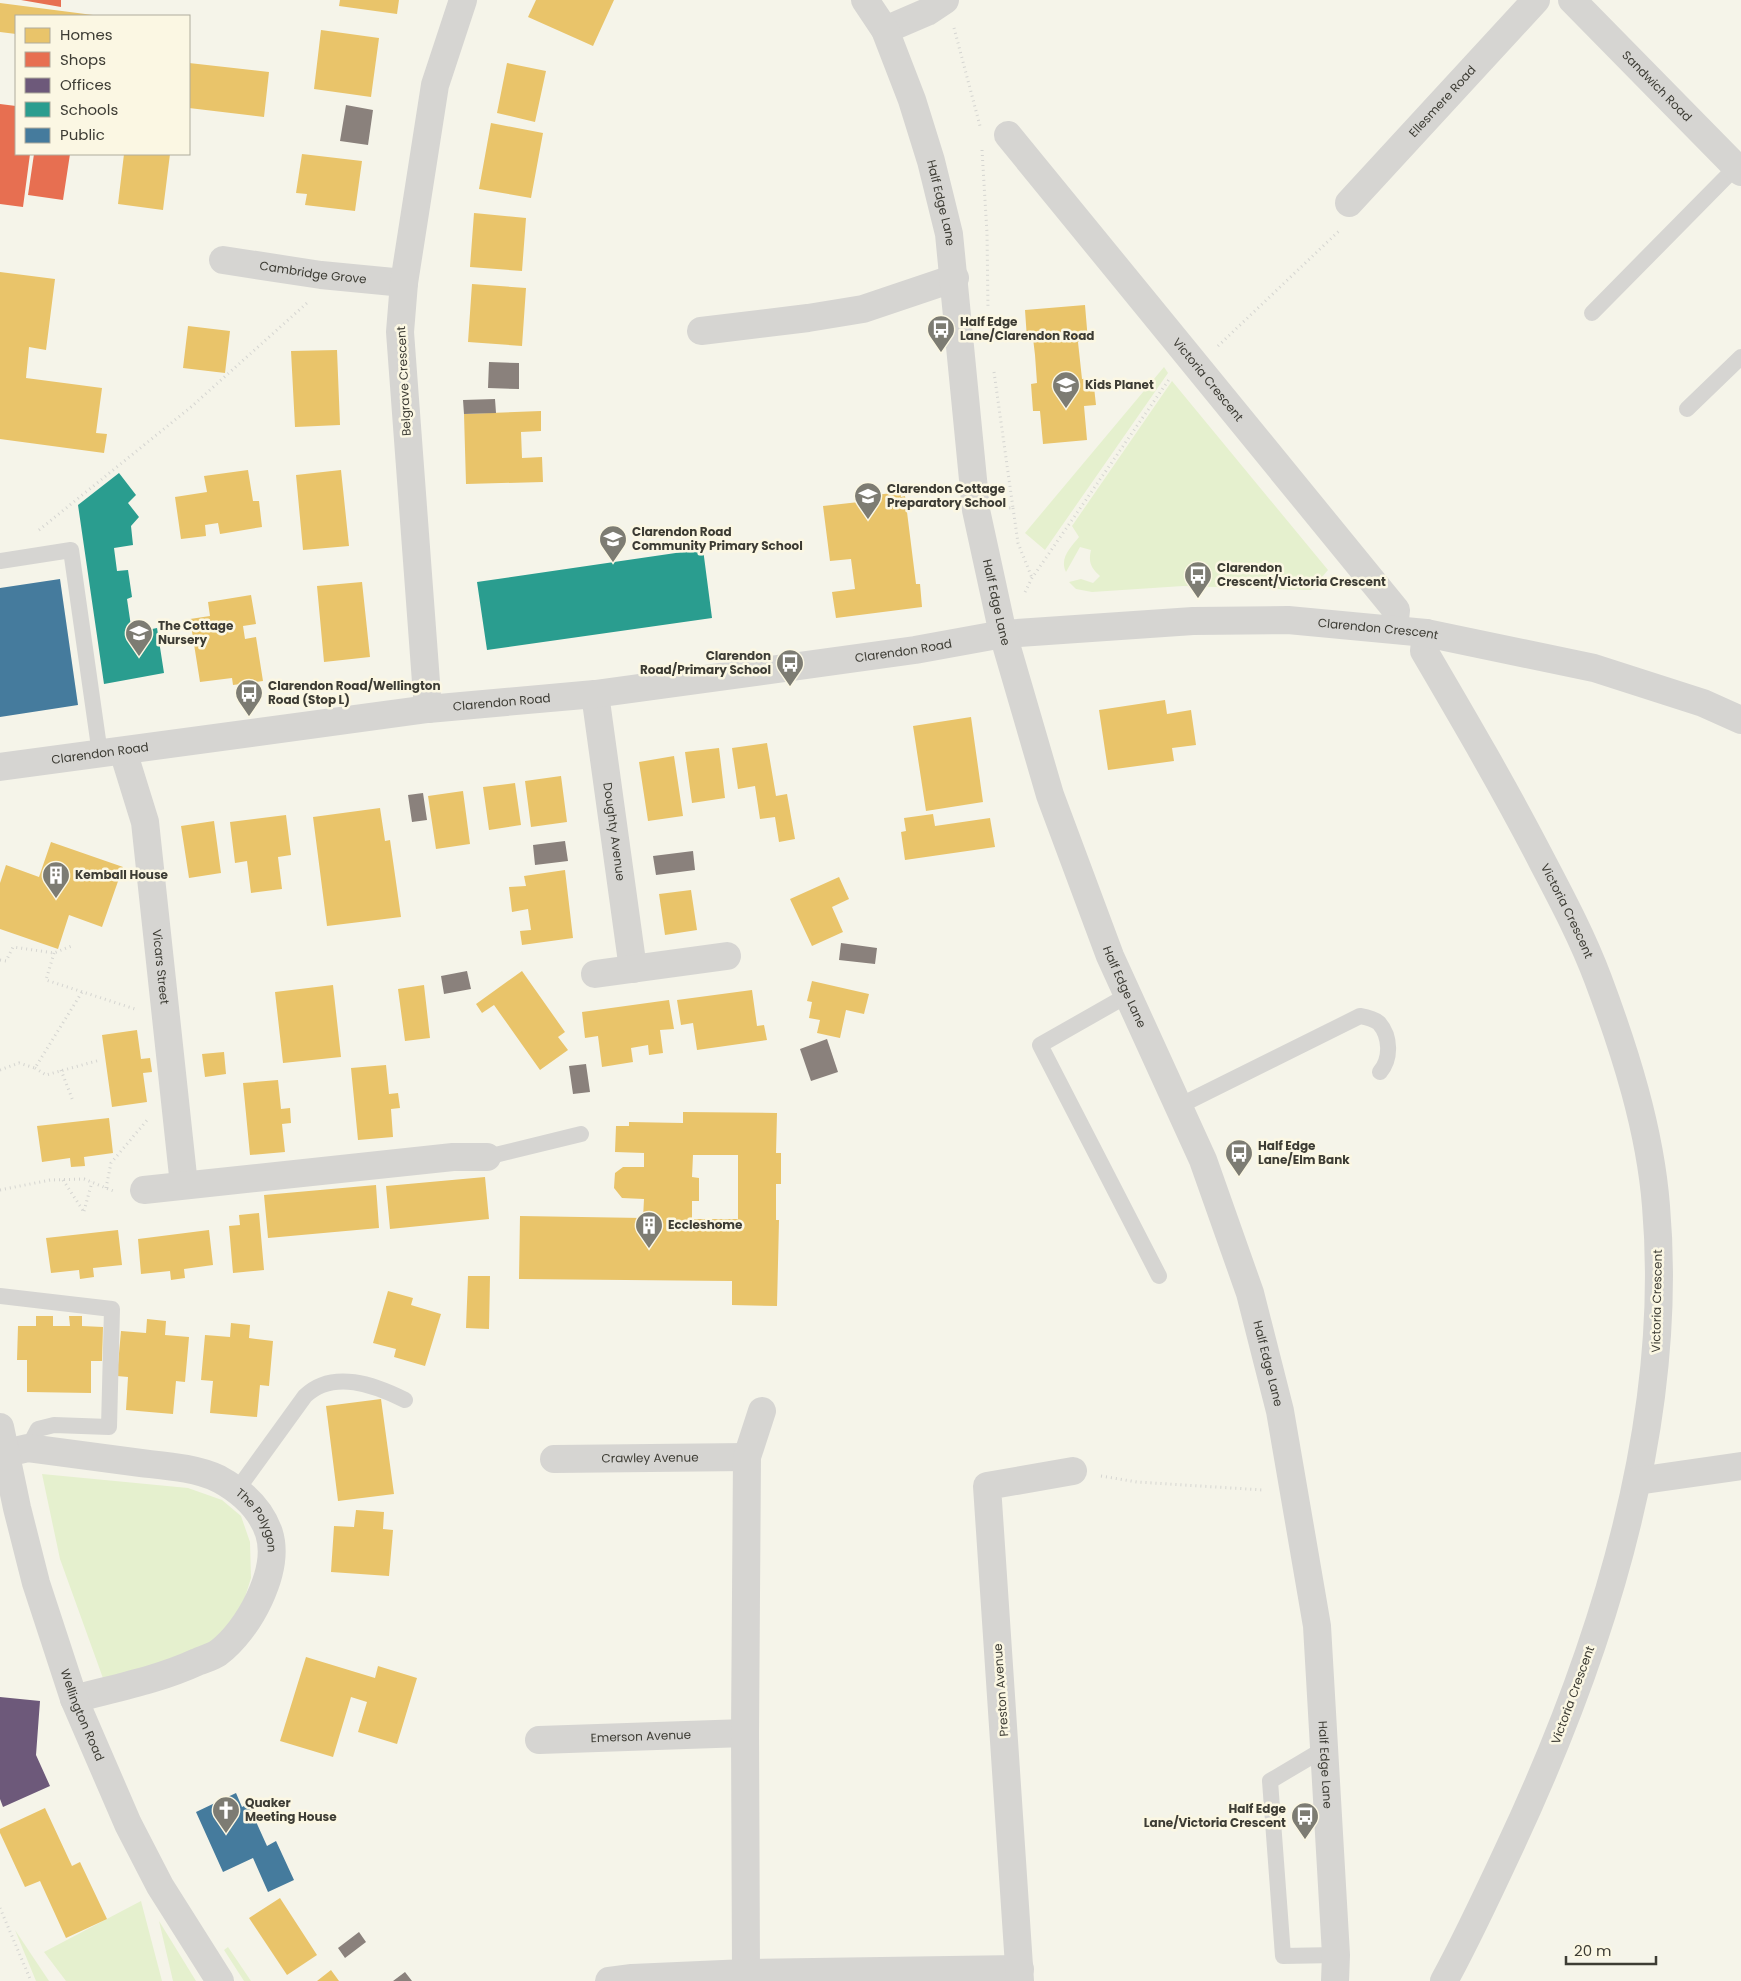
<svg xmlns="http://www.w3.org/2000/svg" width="1741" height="1981" font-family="Poppins,sans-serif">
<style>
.green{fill:#e5f0ce}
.homes{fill:#e9c46a;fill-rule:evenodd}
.shops{fill:#e76f51}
.offices{fill:#6d597a}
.schools{fill:#2a9d8f}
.public{fill:#457b9d}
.industry{fill:#8a817c}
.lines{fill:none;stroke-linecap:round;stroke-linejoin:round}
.path{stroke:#d5d5d1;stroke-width:3;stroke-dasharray:1 4;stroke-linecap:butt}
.service{stroke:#d6d5d2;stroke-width:16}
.minor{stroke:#d6d5d2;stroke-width:28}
.tertiary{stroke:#d6d5d2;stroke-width:28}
.secondary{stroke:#d6d5d2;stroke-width:28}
.labels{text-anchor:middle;stroke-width:5;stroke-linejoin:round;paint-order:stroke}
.street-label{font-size:12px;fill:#3d3c34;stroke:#fbf7e3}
.poi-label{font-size:12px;font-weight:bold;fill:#3d3c34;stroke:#fbf7e3;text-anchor:start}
</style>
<rect width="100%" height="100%" fill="#f5f4e9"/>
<path class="green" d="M1164 367 1168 373 1045 550 1025 533Z
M1172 381 1328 570 1311 590 1183 586 1092 592 1076 589 1069 582 1081 579 1093 583 1100 576C1091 568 1088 562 1091 550L1080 547 1066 572C1059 558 1071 547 1079 537L1072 526Z
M42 1474 188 1488 222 1500 241 1516 250 1542 251 1578 241 1610 219 1643 104 1681 60 1559Z
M141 1901 162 1981H66L44 1952Z
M159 1921 196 1981H173Z
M15 1930 49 1981H36Z
M228 1947 251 1981H244L224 1950Z"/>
<path class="homes" d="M340 0H399L397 14 339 6Z
M536 0H614L593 46 528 17Z
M0 3 93 15V16H16V34L0 32Z
M321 30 379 38 371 97 314 89Z
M189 63 269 72 264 117 189 108Z
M507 63 546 71 535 122 497 113Z
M491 123 543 133 531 198 479 189Z
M124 154H170L163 210 118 204Z
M302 154 362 161 355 211 305 205 307 194 296 193Z
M474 213 526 218 522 271 470 267Z
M0 272 55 279 46 350 29 347 26 378 102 388 96 433 107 434 104 453 0 439Z
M472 284 526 288 522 346 468 342Z
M1085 305 1088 341 1078 342 1082 379 1093 378 1096 405 1084 406 1087 440 1043 444 1040 411H1033L1031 384 1037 383 1035 355 1033 338 1027 339 1025 310Z
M188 326 230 331 225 373 183 368Z
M337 350 340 425 295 427 291 351Z
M541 411V431L521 432 522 458 542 457 543 482 466 484 464 414Z
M248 470 253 501H259L262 527 220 534 218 523 205 525 206 536 181 539 175 497 207 492 204 476Z
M341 470 349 546 303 550 296 475Z
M900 492 901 497 905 496 916 584H920L922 607 836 618 832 592 855 589 851 559 830 561 823 506 877 500 876 495Z
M362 582 370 657 324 662 317 586Z
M251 595 256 624 243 626 245 639 256 637 263 681 233 685 232 678 200 682 190 619 210 616 208 602Z
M1165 700 1167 714 1191 710 1196 745 1172 748 1174 761 1108 770 1099 710Z
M971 717 983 802 926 811 913 726Z
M767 743 776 796 787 794 795 839 779 842 775 817 760 819 755 786 738 789 732 748Z
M719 748 725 798 692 803 685 752Z
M674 756 683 816 648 821 639 762Z
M561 776 567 822 531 827 525 781Z
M515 783 521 825 489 830 483 787Z
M463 791 470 844 436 849 428 796Z
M380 808 385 841 390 840 401 917 327 926 313 817Z
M933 814 935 826 990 818 995 847 905 860 901 832 906 831 904 818Z
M286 815 291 855 278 857 282 889 251 893 247 861 235 863 230 822Z
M214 821 221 873 189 878 181 826Z
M51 842 123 867 102 927 69 915 58 949 0 929V883L6 865 39 877Z
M565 870 573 938 522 945 520 931 531 930 528 909 512 912 509 887 526 886 524 876Z
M839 877 849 899 832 907 843 932 812 946 790 899Z
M691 890 697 930 665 935 659 894Z
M522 971 565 1032 558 1037 568 1050 540 1070 494 1005 482 1013 476 1004Z
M812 981 869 994 864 1014 846 1010 840 1038 817 1033 820 1020 809 1018 812 1002 807 1001Z
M333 985 341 1057 283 1063 275 992Z
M424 985 430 1038 405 1041 398 989Z
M752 990 757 1026 764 1025 767 1040 697 1050 693 1023 681 1025 677 1000Z
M669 1000 674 1029 660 1030 663 1053 649 1055 648 1045 631 1048 633 1062 602 1067 598 1036 585 1038 582 1012Z
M137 1030 141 1059 150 1058 152 1072 143 1073 147 1102 112 1107 102 1035Z
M224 1052 226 1074 205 1077 202 1054Z
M386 1065 389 1094 398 1093 400 1108 391 1109 393 1137 358 1140 351 1068Z
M278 1080 281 1109 290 1108 291 1123 282 1124 285 1152 250 1155 243 1083Z
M683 1112 777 1113 776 1153H781V1184H776V1220H779L777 1306 732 1305V1281L519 1279 520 1216 643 1218 644 1199 622 1198 614 1188 615 1173 623 1167H644V1153L615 1152 616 1126H629V1122L683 1123ZM693 1155H738V1219H692V1201H699V1178L692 1177Z
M109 1118 113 1153 84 1157 85 1166 71 1167 70 1158 42 1162 37 1126Z
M485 1177 489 1219 390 1229 386 1186Z
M376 1185 379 1228 268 1238 264 1195Z
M259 1213 264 1270 233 1273 229 1226 240 1225 239 1215Z
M118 1230 122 1265 93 1268 94 1277 80 1279 79 1270 51 1273 46 1238Z
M209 1230 213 1265 184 1269 185 1278 171 1280 170 1271 141 1274 138 1239Z
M468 1276H490L489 1329 466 1328Z
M388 1291 413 1298 411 1305 441 1314 425 1366 394 1357 396 1349 373 1343Z
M36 1316H53V1326H70L69 1316H82V1326L103 1327 102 1361H91V1393L27 1392V1360H17L18 1326H36Z
M147 1319 166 1321 165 1335 189 1337 185 1382 176 1381 173 1414 126 1410 128 1377 117 1376 121 1331 146 1333Z
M231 1323 250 1325 249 1338 273 1341 269 1386 260 1385 257 1417 210 1413 213 1381 201 1380 205 1335 230 1337Z
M381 1399 394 1494 338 1501 326 1406Z
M356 1510 384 1512 383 1529 393 1530 389 1576 331 1572 334 1526 354 1527Z
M306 1657 375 1678 378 1666 417 1678 397 1744 358 1732 367 1702 351 1697 333 1757 280 1741Z
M45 1808 72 1866 80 1862 107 1919 66 1938 40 1881 25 1887 0 1833V1829Z
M280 1898 317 1955 287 1975 249 1918Z
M331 1970 339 1981H317Z"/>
<path class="shops" d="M21 0H61V7Z
M0 104 16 106V154H30L23 207 0 204Z
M34 154H70L63 200 28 195Z"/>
<path class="offices" d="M0 1697 40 1701 36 1755 50 1786 3 1807 0 1799Z"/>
<path class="schools" d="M119 473 136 495 128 503 139 517 131 526 133 545 114 548 117 571 128 570 132 597 127 599 132 633 157 628 164 673 104 684 78 505Z
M703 549 712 618 487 650 477 582Z"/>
<path class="public" d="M60 579 78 705 0 717V588Z
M236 1793 242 1807 248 1804 267 1846 276 1841 294 1880 268 1892 253 1858 223 1872 196 1812Z"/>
<path class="industry" d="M346 105 373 110 368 145 340 141Z
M489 362 519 363V389L488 388Z
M495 399 496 413 464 414 463 400Z
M423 793 427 820 412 822 408 795Z
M565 841 568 861 535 865 533 845Z
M693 851 695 870 656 875 653 856Z
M841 943 877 948 875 964 839 960Z
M467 971 471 989 444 994 441 976Z
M827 1039 838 1072 811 1081 800 1049Z
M586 1064 590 1092 573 1094 569 1066Z
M359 1932 366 1942 345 1958 338 1948Z
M405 1972 412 1981H393Z"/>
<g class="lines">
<path class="path" d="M954 28 980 126
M982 150 987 233 988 309
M1218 346 1340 230
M994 372 1013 508H1006
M1013 508 1018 543 1032 578
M39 530 191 407 307 303
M1025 592 1032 578 1170 378
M54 953 46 980 135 1009
M0 960 6 961 13 947 54 953 74 945
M35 1068 46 1075 100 1060
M0 1070 19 1063 35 1068 82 992
M61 1070 73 1101
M63 1180 84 1212
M106 1188 111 1163 148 1119
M0 1190 50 1180 84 1179 116 1192
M84 1211 92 1182
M1101 1476 1137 1482 1263 1490
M0 1908 31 1981"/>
<path class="service" d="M1592 313 1736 167
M1687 409 1741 357
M0 561 71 550 100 754
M1128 995 1040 1045 1159 1276
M1179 1106 1360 1016C1366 1017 1374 1019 1379 1023 1391 1037 1391 1059 1380 1072
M487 1157 581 1134
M0 1296 112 1309 109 1427 54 1425 38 1429 28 1448
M237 1490 305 1396C333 1369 375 1385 405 1400
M1324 1749 1270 1781 1283 1956 1336 1955"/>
<g class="minor">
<path id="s1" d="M1572 0 1741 172"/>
<path d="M885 30 927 12 945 0"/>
<path id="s2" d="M1008 135 1396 610 1394 629"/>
<path id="s3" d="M1349 203 1536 0"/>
<path id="s4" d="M223 260 321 275 404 283"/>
<path d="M701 331 808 318 863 309 955 278"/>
<path id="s5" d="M1426 633 1424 651C1465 721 1506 791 1543 863 1563 901 1583 939 1598 979 1625 1051 1650 1129 1656 1206 1675 1426 1600 1656 1507 1853 1487 1896 1467 1939 1444 1981"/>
<path id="s6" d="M595 694 633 969"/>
<path d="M428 709 400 332 404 283 435 85 463 0"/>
<path id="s7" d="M123 751 145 822 184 1185"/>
<path id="s8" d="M0 767 428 709 595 694 915 650 1003 634 1193 621 1288 620 1426 633 1594 668 1703 703 1741 720"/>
<path d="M595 974 727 956"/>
<path d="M144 1190 453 1157H487"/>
<path id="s9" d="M6 1453 28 1448C66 1453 104 1458 141 1463 167 1466 196 1468 219 1479 241 1491 261 1509 269 1533 281 1571 248 1631 218 1653 212 1657 204 1659 197 1662 158 1680 115 1688 74 1699"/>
<path id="s10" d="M554 1459 747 1457"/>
<path d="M1637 1481 1741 1466"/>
<path id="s11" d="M539 1740 745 1733"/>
<path d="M746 1973 745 1733 747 1457 762 1411"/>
<path d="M609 1981 632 1978 746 1973 1020 1969"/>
<path d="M1020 1981 987 1486 1073 1471"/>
</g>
<path class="tertiary" id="s12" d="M0 1427 17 1508 36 1583 74 1699 128 1824 160 1886 220 1981"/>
<path class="secondary" id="s13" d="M865 0 885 30 912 100 931 161 949 234 976 510 1003 634 1050 795 1110 956 1203 1160 1250 1293 1280 1411 1317 1626 1336 1955 1335 1981"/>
</g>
<defs>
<g id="bus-pin" transform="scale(1.4375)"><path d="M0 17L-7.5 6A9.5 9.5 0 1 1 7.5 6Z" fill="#7d7c73" stroke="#fbf7e3"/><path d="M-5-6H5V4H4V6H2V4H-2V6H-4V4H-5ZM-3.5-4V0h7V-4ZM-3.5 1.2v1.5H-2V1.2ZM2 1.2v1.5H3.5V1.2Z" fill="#fff"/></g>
<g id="school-pin" transform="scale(1.4375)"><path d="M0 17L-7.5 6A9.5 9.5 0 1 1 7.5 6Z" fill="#7d7c73" stroke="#fbf7e3"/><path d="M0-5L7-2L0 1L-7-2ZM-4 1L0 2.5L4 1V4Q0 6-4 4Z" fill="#fff"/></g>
<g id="building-pin" transform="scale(1.4375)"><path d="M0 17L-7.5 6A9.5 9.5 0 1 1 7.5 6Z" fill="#7d7c73" stroke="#fbf7e3"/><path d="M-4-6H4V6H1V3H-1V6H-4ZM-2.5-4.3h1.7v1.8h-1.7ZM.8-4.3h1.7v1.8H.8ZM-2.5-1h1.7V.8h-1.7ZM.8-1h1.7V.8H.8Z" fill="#fff"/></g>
<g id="church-pin" transform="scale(1.4375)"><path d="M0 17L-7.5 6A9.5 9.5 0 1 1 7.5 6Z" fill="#7d7c73" stroke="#fbf7e3"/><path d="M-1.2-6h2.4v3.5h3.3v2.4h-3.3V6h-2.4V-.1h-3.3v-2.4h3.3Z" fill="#fff"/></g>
</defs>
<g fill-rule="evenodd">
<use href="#bus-pin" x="941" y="329"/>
<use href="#school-pin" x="1066" y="385"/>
<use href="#school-pin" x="868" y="496"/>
<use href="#school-pin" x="613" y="539"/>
<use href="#bus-pin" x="1198" y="575"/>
<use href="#school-pin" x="139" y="633"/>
<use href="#bus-pin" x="790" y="663"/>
<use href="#bus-pin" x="249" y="693"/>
<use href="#building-pin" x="56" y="875"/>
<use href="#bus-pin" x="1239" y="1153"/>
<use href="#building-pin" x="649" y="1225"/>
<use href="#church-pin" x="226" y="1810"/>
<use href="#bus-pin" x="1305" y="1816"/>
</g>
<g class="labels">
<g class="street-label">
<text dy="4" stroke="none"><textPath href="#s1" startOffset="121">Sandwich Road</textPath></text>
<text dy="4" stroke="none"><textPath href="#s3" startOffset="138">Ellesmere Road</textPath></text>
<text dy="4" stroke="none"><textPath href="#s13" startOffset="218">Half Edge Lane</textPath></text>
<text dy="4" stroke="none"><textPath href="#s4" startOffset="91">Cambridge Grove</textPath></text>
<text dy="4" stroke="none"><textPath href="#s2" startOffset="316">Victoria Crescent</textPath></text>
<text transform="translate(404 381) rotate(-93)" y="4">Belgrave Crescent</text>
<text dy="4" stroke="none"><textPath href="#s13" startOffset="622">Half Edge Lane</textPath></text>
<text dy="4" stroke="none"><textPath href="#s8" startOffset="1388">Clarendon Crescent</textPath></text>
<text dy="4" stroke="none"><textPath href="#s8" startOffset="911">Clarendon Road</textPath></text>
<text dy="4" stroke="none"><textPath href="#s8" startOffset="506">Clarendon Road</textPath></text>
<text dy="4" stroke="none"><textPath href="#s8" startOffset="101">Clarendon Road</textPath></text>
<text dy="4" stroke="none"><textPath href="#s6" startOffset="139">Doughty Avenue</textPath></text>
<text dy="4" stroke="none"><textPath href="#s5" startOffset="315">Victoria Crescent</textPath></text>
<text dy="4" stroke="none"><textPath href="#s7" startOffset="220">Vicars Street</textPath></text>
<text dy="4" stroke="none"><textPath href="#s13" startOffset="1028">Half Edge Lane</textPath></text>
<text transform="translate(1657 1301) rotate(-89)" y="4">Victoria Crescent</text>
<text dy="4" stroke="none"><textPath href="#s13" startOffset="1432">Half Edge Lane</textPath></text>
<text dy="4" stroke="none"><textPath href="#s10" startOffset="96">Crawley Avenue</textPath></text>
<text dy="4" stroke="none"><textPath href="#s9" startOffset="275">The Polygon</textPath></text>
<text transform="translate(1001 1690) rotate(-94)" y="4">Preston Avenue</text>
<text transform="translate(1573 1695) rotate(-70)" y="4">Victoria Crescent</text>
<text dy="4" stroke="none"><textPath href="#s12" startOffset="300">Wellington Road</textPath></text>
<text dy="4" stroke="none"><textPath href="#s11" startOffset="102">Emerson Avenue</textPath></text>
<text dy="4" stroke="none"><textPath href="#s13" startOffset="1838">Half Edge Lane</textPath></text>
</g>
<g class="poi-label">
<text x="960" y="326">Half Edge<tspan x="960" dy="14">Lane/Clarendon Road</tspan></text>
<text x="1085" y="389">Kids Planet</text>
<text x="887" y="493">Clarendon Cottage<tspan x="887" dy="14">Preparatory School</tspan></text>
<text x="632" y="536">Clarendon Road<tspan x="632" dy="14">Community Primary School</tspan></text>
<text x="1217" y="572">Clarendon<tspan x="1217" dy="14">Crescent/Victoria Crescent</tspan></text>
<text x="158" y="630">The Cottage<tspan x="158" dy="14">Nursery</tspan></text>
<text x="771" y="660" text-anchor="end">Clarendon<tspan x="771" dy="14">Road/Primary School</tspan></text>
<text x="268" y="690">Clarendon Road/Wellington<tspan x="268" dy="14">Road (Stop L)</tspan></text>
<text x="75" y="879">Kemball House</text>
<text x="1258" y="1150">Half Edge<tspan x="1258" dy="14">Lane/Elm Bank</tspan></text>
<text x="668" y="1229">Eccleshome</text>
<text x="245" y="1807">Quaker<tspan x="245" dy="14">Meeting House</tspan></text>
<text x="1286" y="1813" text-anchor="end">Half Edge<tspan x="1286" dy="14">Lane/Victoria Crescent</tspan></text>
</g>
</g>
<rect x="15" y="15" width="175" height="140" fill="#fbf7e3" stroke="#afac9d"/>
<rect x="25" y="28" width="25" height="15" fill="#e9c46a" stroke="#afac9d"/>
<text x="60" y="40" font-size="15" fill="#3d3c34">Homes</text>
<rect x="25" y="52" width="25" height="15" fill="#e76f51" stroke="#afac9d"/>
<text x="60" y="65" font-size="15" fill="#3d3c34">Shops</text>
<rect x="25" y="78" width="25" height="15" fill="#6d597a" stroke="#afac9d"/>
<text x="60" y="90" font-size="15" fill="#3d3c34">Offices</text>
<rect x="25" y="102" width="25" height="15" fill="#2a9d8f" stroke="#afac9d"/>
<text x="60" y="115" font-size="15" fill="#3d3c34">Schools</text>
<rect x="25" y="128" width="25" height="15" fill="#457b9d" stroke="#afac9d"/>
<text x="60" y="140" font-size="15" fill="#3d3c34">Public</text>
<path d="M1566 1956v8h90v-8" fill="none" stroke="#3d3c34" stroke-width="2.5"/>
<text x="1574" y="1956" font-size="15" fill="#3d3c34" stroke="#fbf7e3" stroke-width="4" paint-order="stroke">20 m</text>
</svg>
